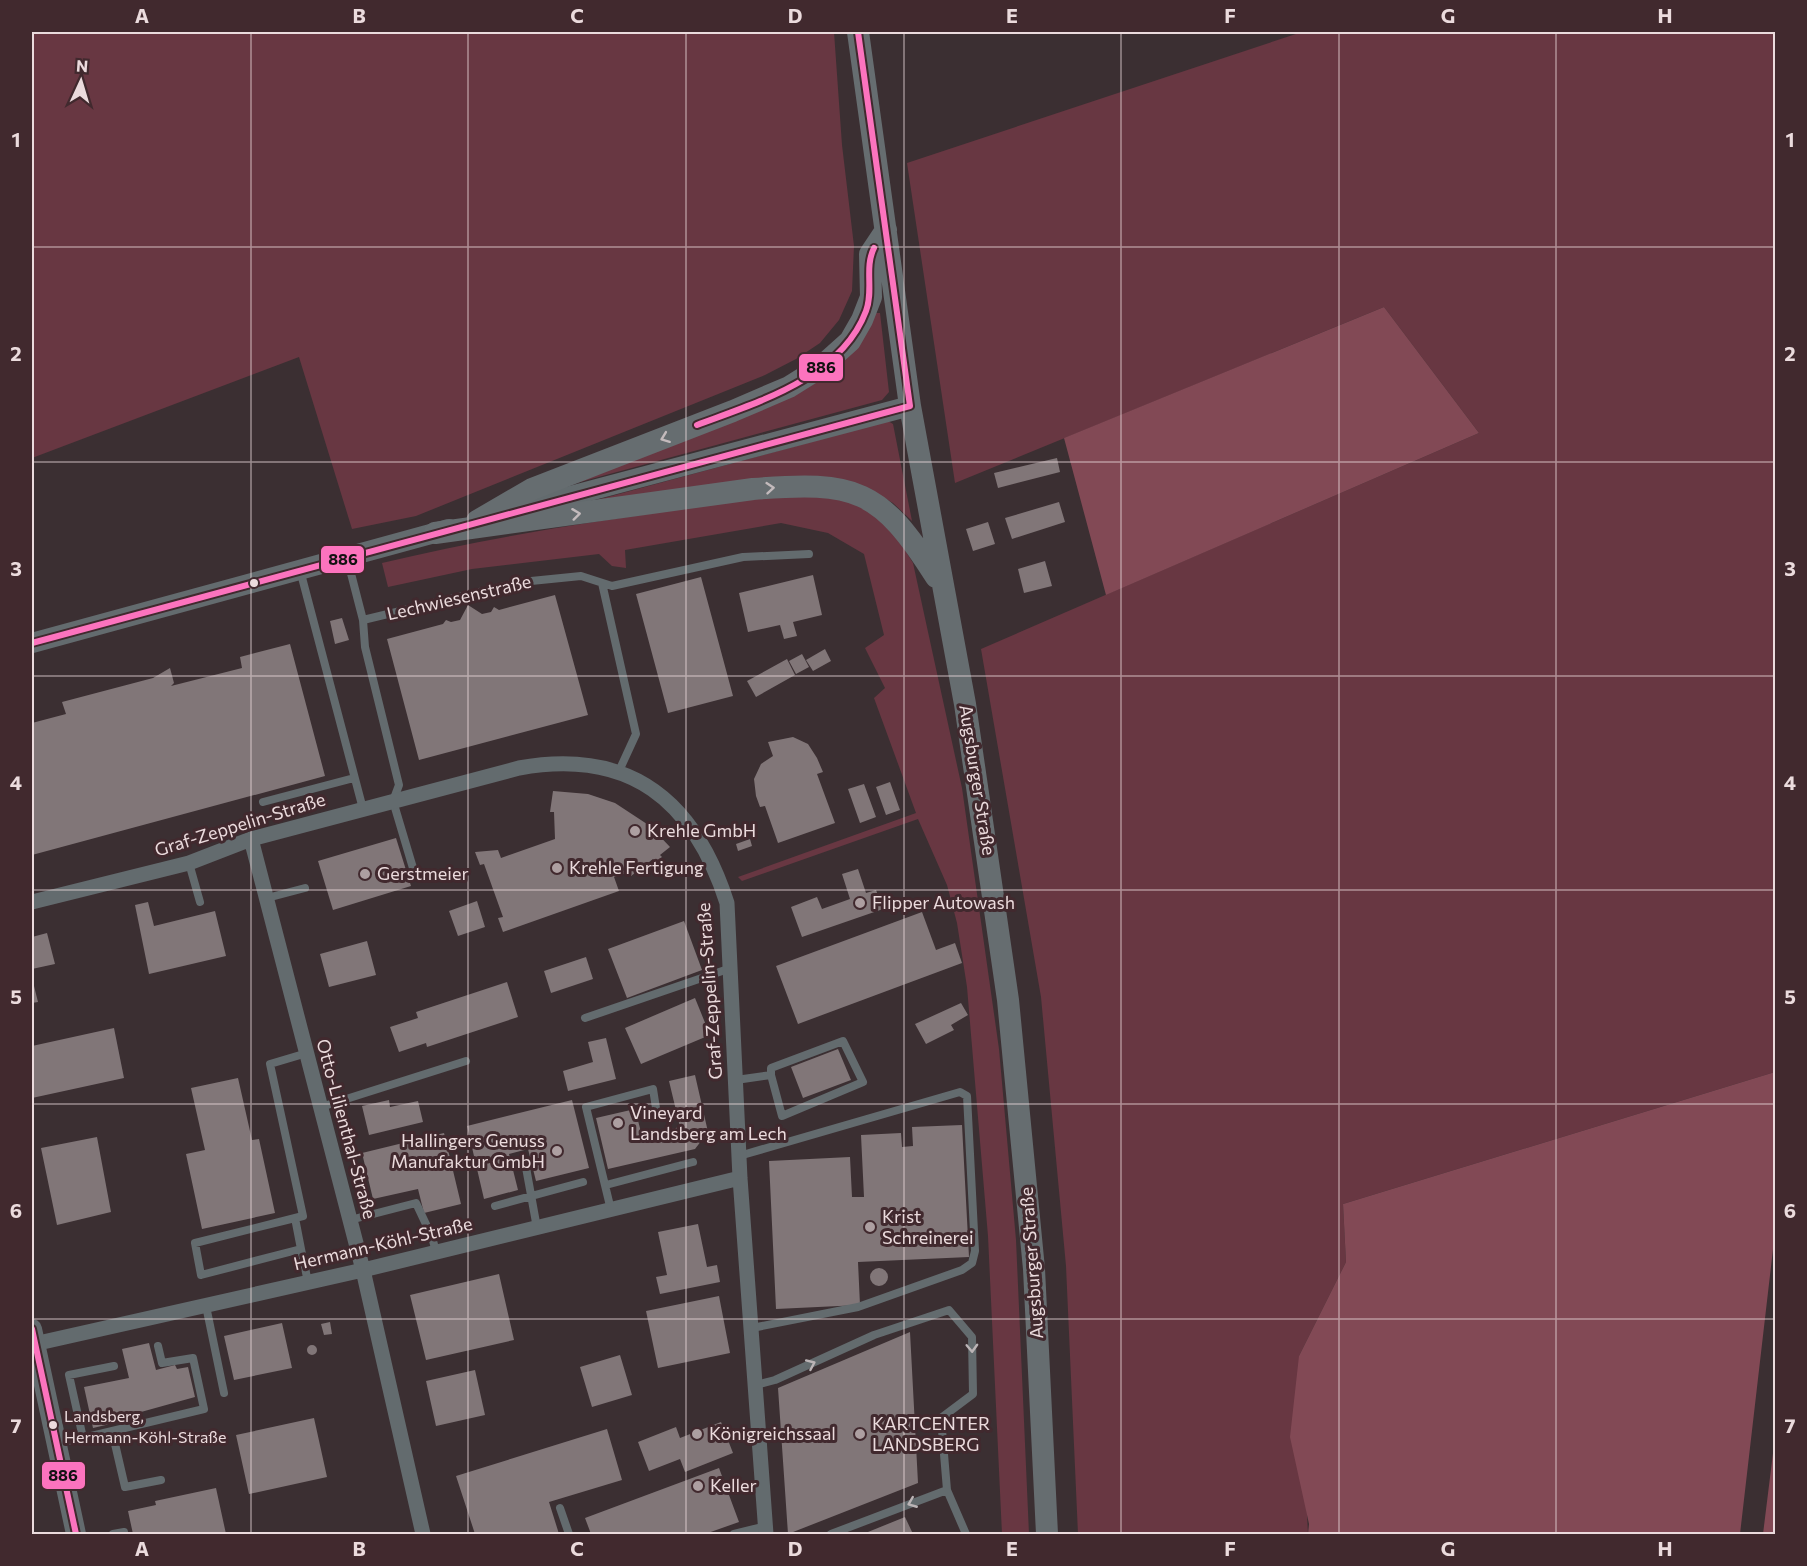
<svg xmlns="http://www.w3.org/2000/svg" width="1807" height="1566" font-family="Commissioner,sans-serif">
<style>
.green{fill:#683742}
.forest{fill:#824955}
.building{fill:#817678}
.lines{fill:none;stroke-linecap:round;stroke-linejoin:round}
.service{stroke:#636b6e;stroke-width:8}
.minor{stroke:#636b6e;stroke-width:15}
.tertiary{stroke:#636b6e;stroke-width:20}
.secondary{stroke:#666d70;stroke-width:22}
.bus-1-casing{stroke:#41292e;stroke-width:10}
.bus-1{stroke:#fc73be;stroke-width:6}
.oneway{stroke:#c3babc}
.oneway2{stroke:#bbb4b6}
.grid{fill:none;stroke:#ebdbdd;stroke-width:1.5;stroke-opacity:0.55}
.bus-dot{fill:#ebdbdd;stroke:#41292e;stroke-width:2}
.poi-dot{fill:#ad9fa1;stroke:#41292e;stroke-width:2}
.labels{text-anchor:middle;stroke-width:6;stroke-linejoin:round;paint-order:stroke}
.bus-label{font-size:16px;fill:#ebdbdd;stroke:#41292e;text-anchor:start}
.street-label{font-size:18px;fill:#ebdbdd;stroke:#41292e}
.poi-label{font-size:18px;fill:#ebdbdd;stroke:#41292e;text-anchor:start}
.line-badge{stroke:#41292e;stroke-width:2}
.pale-badge-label{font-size:16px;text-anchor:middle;font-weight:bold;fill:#111}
.neatline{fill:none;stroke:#ebdbdd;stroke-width:2}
.grid-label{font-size:20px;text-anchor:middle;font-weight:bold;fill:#ebdbdd}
</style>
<rect width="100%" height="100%" fill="#3b2f32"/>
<path class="green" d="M32 32H834L842 145 854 246 852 291 839 320 820 343 796 359 765 375 416 516 352 529 299 357 32 458Z
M1302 32H1775V1072L1343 1204 1346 1262 1299 1356 1308 1534H1078L1066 1266 1041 997 981 649 1479 433 1384 307 955 483 907 163Z
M875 313H880L889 392 882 400 569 485 768 407Z
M888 421 893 424 912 521 893 503 872 491 582 504Z
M785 495C804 495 824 493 842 497 877 503 896 535 913 563L962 788 999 1049 1016 1240 1029 1534H1002L988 1236 967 987 957 923 947 885 918 819 742 881 738 877 916 813 874 698 885 688 865 648 884 635 864 554 828 533 781 523 625 550 626 568 612 566 599 554 472 569 388 587 382 563C515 531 650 513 785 495Z"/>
<path class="forest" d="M1384 307 1479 433 1106 595 1064 438Z
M1775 1072V1232L1740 1534H1308L1309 1524 1290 1437 1299 1356 1346 1262 1343 1204Z
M1775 1437V1534H1763Z"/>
<path class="building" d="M1057 458 1060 472 998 488 994 473Z
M1059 502 1065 522 1012 539 1005 518Z
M988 522 995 544 973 551 966 529Z
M1045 561 1052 586 1024 593 1018 569Z
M813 575 822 615 793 622 797 636 784 639 780 625 748 632 739 593Z
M701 577 733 696 668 713 636 594Z
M555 595 588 715 419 760 387 639 443 624 446 620 451 622 460 620 468 605 482 614 491 612 494 607 499 610Z
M342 618 349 640 335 644 330 621Z
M290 644 325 776 32 855V723L66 714 62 702 153 678 170 668 174 683 171 686 242 668 240 657Z
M825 649 831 661 813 671 806 660Z
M802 654 809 667 796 674 789 661Z
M787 659 795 675 756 697 747 681Z
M793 737 808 744 817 758 823 772 817 774 835 823 778 843 765 806 760 807 756 796 754 779 761 764 773 756 768 742Z
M890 782 900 810 886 815 876 787Z
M864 784 876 817 860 823 848 789Z
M553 791 588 794 615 803 650 826 670 847 660 855 662 857 655 862 653 859 631 876 630 872 614 877 619 891 503 932 498 918 503 917 484 864 480 865 475 852 498 850 501 858 555 839 554 812H550Z
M396 838 411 886 333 910 318 861Z
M750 839 752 846 738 851 736 844Z
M858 869 866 893 876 890 883 909 802 937 791 907 817 897 822 909 850 899 842 874Z
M477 901 485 927 458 936 449 911Z
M148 902 154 926 215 911 226 956 149 974 135 905Z
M922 912 936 950 955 943 962 963 798 1024 776 966Z
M684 921 702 970 627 998 608 949Z
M47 933 55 964 32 969V937Z
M367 941 376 975 329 987 320 954Z
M586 957 593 979 551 993 544 971Z
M32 978 38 1002 32 1003Z
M507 982 518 1017 427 1047 426 1043 399 1052 390 1027 418 1018 416 1012Z
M695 998 710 1035 641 1064 625 1028Z
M961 1003 968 1015 951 1025 954 1030 926 1044 915 1024Z
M114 1028 124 1078 32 1098V1046Z
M606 1038 616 1079 568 1091 563 1071 593 1062 588 1042Z
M838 1049 851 1080 803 1098 791 1067Z
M695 1075 708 1132 695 1149 608 1169 596 1118 635 1109 642 1136 680 1127 669 1081Z
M238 1078 252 1140 259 1139 275 1213 202 1229 186 1154 205 1150 191 1088Z
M389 1100 390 1107 418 1101 423 1122 369 1135 362 1106Z
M572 1100 589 1168 536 1181 528 1149 509 1154 518 1190 484 1199 467 1126Z
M962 1125 969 1257 858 1262 860 1305 776 1309 769 1161 850 1157 852 1197H864L861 1135 901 1133 902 1147 913 1146 912 1127Z
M444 1133 461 1204 424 1213 418 1189 373 1199 362 1153Z
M97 1137 111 1212 57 1225 41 1148Z
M698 1224 707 1267 717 1265 720 1282 660 1294 656 1277 667 1275 658 1232Z
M870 1277a9 9 0 1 1 18 0a9 9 0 1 1-18 0Z
M499 1274 514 1340 426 1360 410 1295Z
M719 1296 730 1353 658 1368 646 1311Z
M330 1322 332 1334 324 1335 321 1324Z
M282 1323 292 1368 234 1380 224 1336Z
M910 1332 918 1483 788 1534 778 1388Z
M149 1343 156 1370 175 1365 177 1369 188 1367 195 1397 123 1417V1421L93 1428 84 1387 129 1378 122 1349Z
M307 1350a5 5 0 1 1 10 0a5 5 0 1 1-10 0Z
M620 1355 632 1395 592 1407 580 1367Z
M475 1370 485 1415 436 1426 426 1381Z
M314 1418 327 1477 249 1494 236 1435Z
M721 1422 733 1453 685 1472 680 1459 649 1471 638 1442 676 1427 680 1438Z
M607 1429 622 1480 549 1502 559 1534H475L456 1476Z
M719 1468 739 1522 705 1534H591L585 1518Z
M216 1488 226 1534H133L128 1511 156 1505 155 1501Z
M905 1517 913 1534H863Z"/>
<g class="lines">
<path class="service" d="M347 558 363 620
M300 570 363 809
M602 583 636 734 619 771
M263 802 354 778
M189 863 200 902
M413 868 393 801 399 785 365 647 363 620 521 582 581 576 612 586 743 557 809 554
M267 898 305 888
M585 1018 731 968
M736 1080 771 1075 782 1116 863 1082 843 1041 771 1068V1075
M321 1107 466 1061
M739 1156 960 1092 967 1096 975 1251 972 1263 962 1270 858 1307 752 1328
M525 1162 537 1228
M606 1185 693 1162
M495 1206 583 1182
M611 1210 586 1107 653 1089 656 1108
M295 1218 303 1216 270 1064 307 1053
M350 1220 416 1203 432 1237 436 1252
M301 1249 295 1218 195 1243 201 1275 301 1249 308 1282
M206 1306 224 1393
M756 1385 775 1380 874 1335 949 1310 972 1337 973 1394 941 1418 947 1490 831 1534
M112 1431 125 1487 161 1480
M83 1438 204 1409 193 1358 162 1363 158 1346
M58 1443 83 1438 69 1375 114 1366
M947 1490 966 1534
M560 1508 569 1534
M113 1534 124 1532
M734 1534 766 1526"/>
<path class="minor" d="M251 839 363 1270 423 1534
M32 902 189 863 251 839 519 768C630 748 694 800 727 903L740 1178 766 1534
M34 1344 363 1270 740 1178"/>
<path class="tertiary" d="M495 516 910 406
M32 643 449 529
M32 1329 76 1534"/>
<path class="secondary" d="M858 32 910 406 965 704 1008 1000 1034 1269 1047 1534
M477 521 532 489 733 411 789 387 821 367 850 341 862 320 871 297 870 254 886 230
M435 533 753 489C856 481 880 488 936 577"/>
<g class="bus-1-casing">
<path id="bus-1" d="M697 425C758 402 841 378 866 311 874 290 864 268 874 248
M32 643 910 406 858 32
M32 1329 76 1534"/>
</g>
<use href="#bus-1" class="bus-1"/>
</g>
<defs><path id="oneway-chevron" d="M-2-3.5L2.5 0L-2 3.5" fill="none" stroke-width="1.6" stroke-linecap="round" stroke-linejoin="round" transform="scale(1.5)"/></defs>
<g class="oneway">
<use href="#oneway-chevron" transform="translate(665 438) rotate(159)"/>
<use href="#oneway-chevron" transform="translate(770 488) rotate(-5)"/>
<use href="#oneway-chevron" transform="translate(576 514) rotate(-7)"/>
</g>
<g class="oneway2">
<use href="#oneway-chevron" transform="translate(972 1348) rotate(88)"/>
<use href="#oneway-chevron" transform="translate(811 1364) rotate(-24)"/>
<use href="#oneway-chevron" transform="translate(912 1503) rotate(158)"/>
</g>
<path class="grid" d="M251 32V1534M468 32V1534M686 32V1534M904 32V1534M1121 32V1534M1339 32V1534M1556 32V1534M32 247H1776M32 462H1776M32 676H1776M32 890H1776M32 1104H1776M32 1319H1776"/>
<g class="bus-dot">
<circle cx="254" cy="583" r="5"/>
<circle cx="53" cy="1425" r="5"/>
</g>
<g class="poi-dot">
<circle cx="635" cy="831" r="6"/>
<circle cx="557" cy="868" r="6"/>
<circle cx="365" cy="874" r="6"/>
<circle cx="860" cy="903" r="6"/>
<circle cx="618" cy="1123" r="6"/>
<circle cx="557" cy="1151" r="6"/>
<circle cx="870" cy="1227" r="6"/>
<circle cx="697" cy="1434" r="6"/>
<circle cx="860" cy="1434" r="6"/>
<circle cx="698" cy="1486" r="6"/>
</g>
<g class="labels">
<g class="bus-label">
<text x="64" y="1422">Landsberg,<tspan x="64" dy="21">Hermann-Köhl-Straße</tspan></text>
</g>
<g class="street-label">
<text transform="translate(459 598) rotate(-13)" y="6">Lechwiesenstraße</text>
<text transform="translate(977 780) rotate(81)" y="6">Augsburger Straße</text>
<text transform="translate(240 825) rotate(-17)" y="6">Graf-Zeppelin-Straße</text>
<text transform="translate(710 991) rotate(-94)" y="6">Graf-Zeppelin-Straße</text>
<text transform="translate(346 1129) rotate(75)" y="6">Otto-Lilienthal-Straße</text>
<text transform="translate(383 1244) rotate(-13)" y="6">Hermann-Köhl-Straße</text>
<text transform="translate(1032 1263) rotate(-94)" y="6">Augsburger Straße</text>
</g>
<g class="poi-label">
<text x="647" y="837">Krehle GmbH</text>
<text x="569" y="874">Krehle Fertigung</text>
<text x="377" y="880">Gerstmeier</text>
<text x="872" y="909">Flipper Autowash</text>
<text x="630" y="1119">Vineyard<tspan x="630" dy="21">Landsberg am Lech</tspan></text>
<text x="545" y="1147" text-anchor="end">Hallingers Genuss<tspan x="545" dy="21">Manufaktur GmbH</tspan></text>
<text x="882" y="1223">Krist<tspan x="882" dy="21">Schreinerei</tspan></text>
<text x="872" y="1430">KARTCENTER<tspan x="872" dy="21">LANDSBERG</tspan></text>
<text x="709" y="1440">Königreichssaal</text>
<text x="710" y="1492">Keller</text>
</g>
</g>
<g class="line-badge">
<rect x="798" y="353" width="46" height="29" rx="6" fill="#fc73be"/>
<rect x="320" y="545" width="45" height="29" rx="6" fill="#fc73be"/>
<rect x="41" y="1461" width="45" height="29" rx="6" fill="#fc73be"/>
</g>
<g class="pale-badge-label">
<text x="821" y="373">886</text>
<text x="343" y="565">886</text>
<text x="63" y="1481">886</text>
</g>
<rect width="1807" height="1566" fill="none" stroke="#41292e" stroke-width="66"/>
<g transform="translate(81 81) rotate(4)" stroke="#41292e" stroke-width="4.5" paint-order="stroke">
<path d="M0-4.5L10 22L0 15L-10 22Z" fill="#ebdbdd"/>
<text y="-9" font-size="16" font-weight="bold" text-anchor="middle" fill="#ebdbdd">N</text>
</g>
<rect x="33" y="33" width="1741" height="1500" class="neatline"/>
<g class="grid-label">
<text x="142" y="23">A</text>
<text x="359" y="23">B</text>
<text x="577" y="23">C</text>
<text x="795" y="23">D</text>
<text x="1012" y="23">E</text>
<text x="1230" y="23">F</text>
<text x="1448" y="23">G</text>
<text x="1665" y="23">H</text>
<text x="16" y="147">1</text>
<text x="1790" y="147">1</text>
<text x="16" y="361">2</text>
<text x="1790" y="361">2</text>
<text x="16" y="576">3</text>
<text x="1790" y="576">3</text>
<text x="16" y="790">4</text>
<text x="1790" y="790">4</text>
<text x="16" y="1004">5</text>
<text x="1790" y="1004">5</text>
<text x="16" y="1218">6</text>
<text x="1790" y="1218">6</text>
<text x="16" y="1433">7</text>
<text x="1790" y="1433">7</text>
<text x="142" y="1556">A</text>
<text x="359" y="1556">B</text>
<text x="577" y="1556">C</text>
<text x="795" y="1556">D</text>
<text x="1012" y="1556">E</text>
<text x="1230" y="1556">F</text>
<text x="1448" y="1556">G</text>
<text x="1665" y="1556">H</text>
</g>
</svg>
